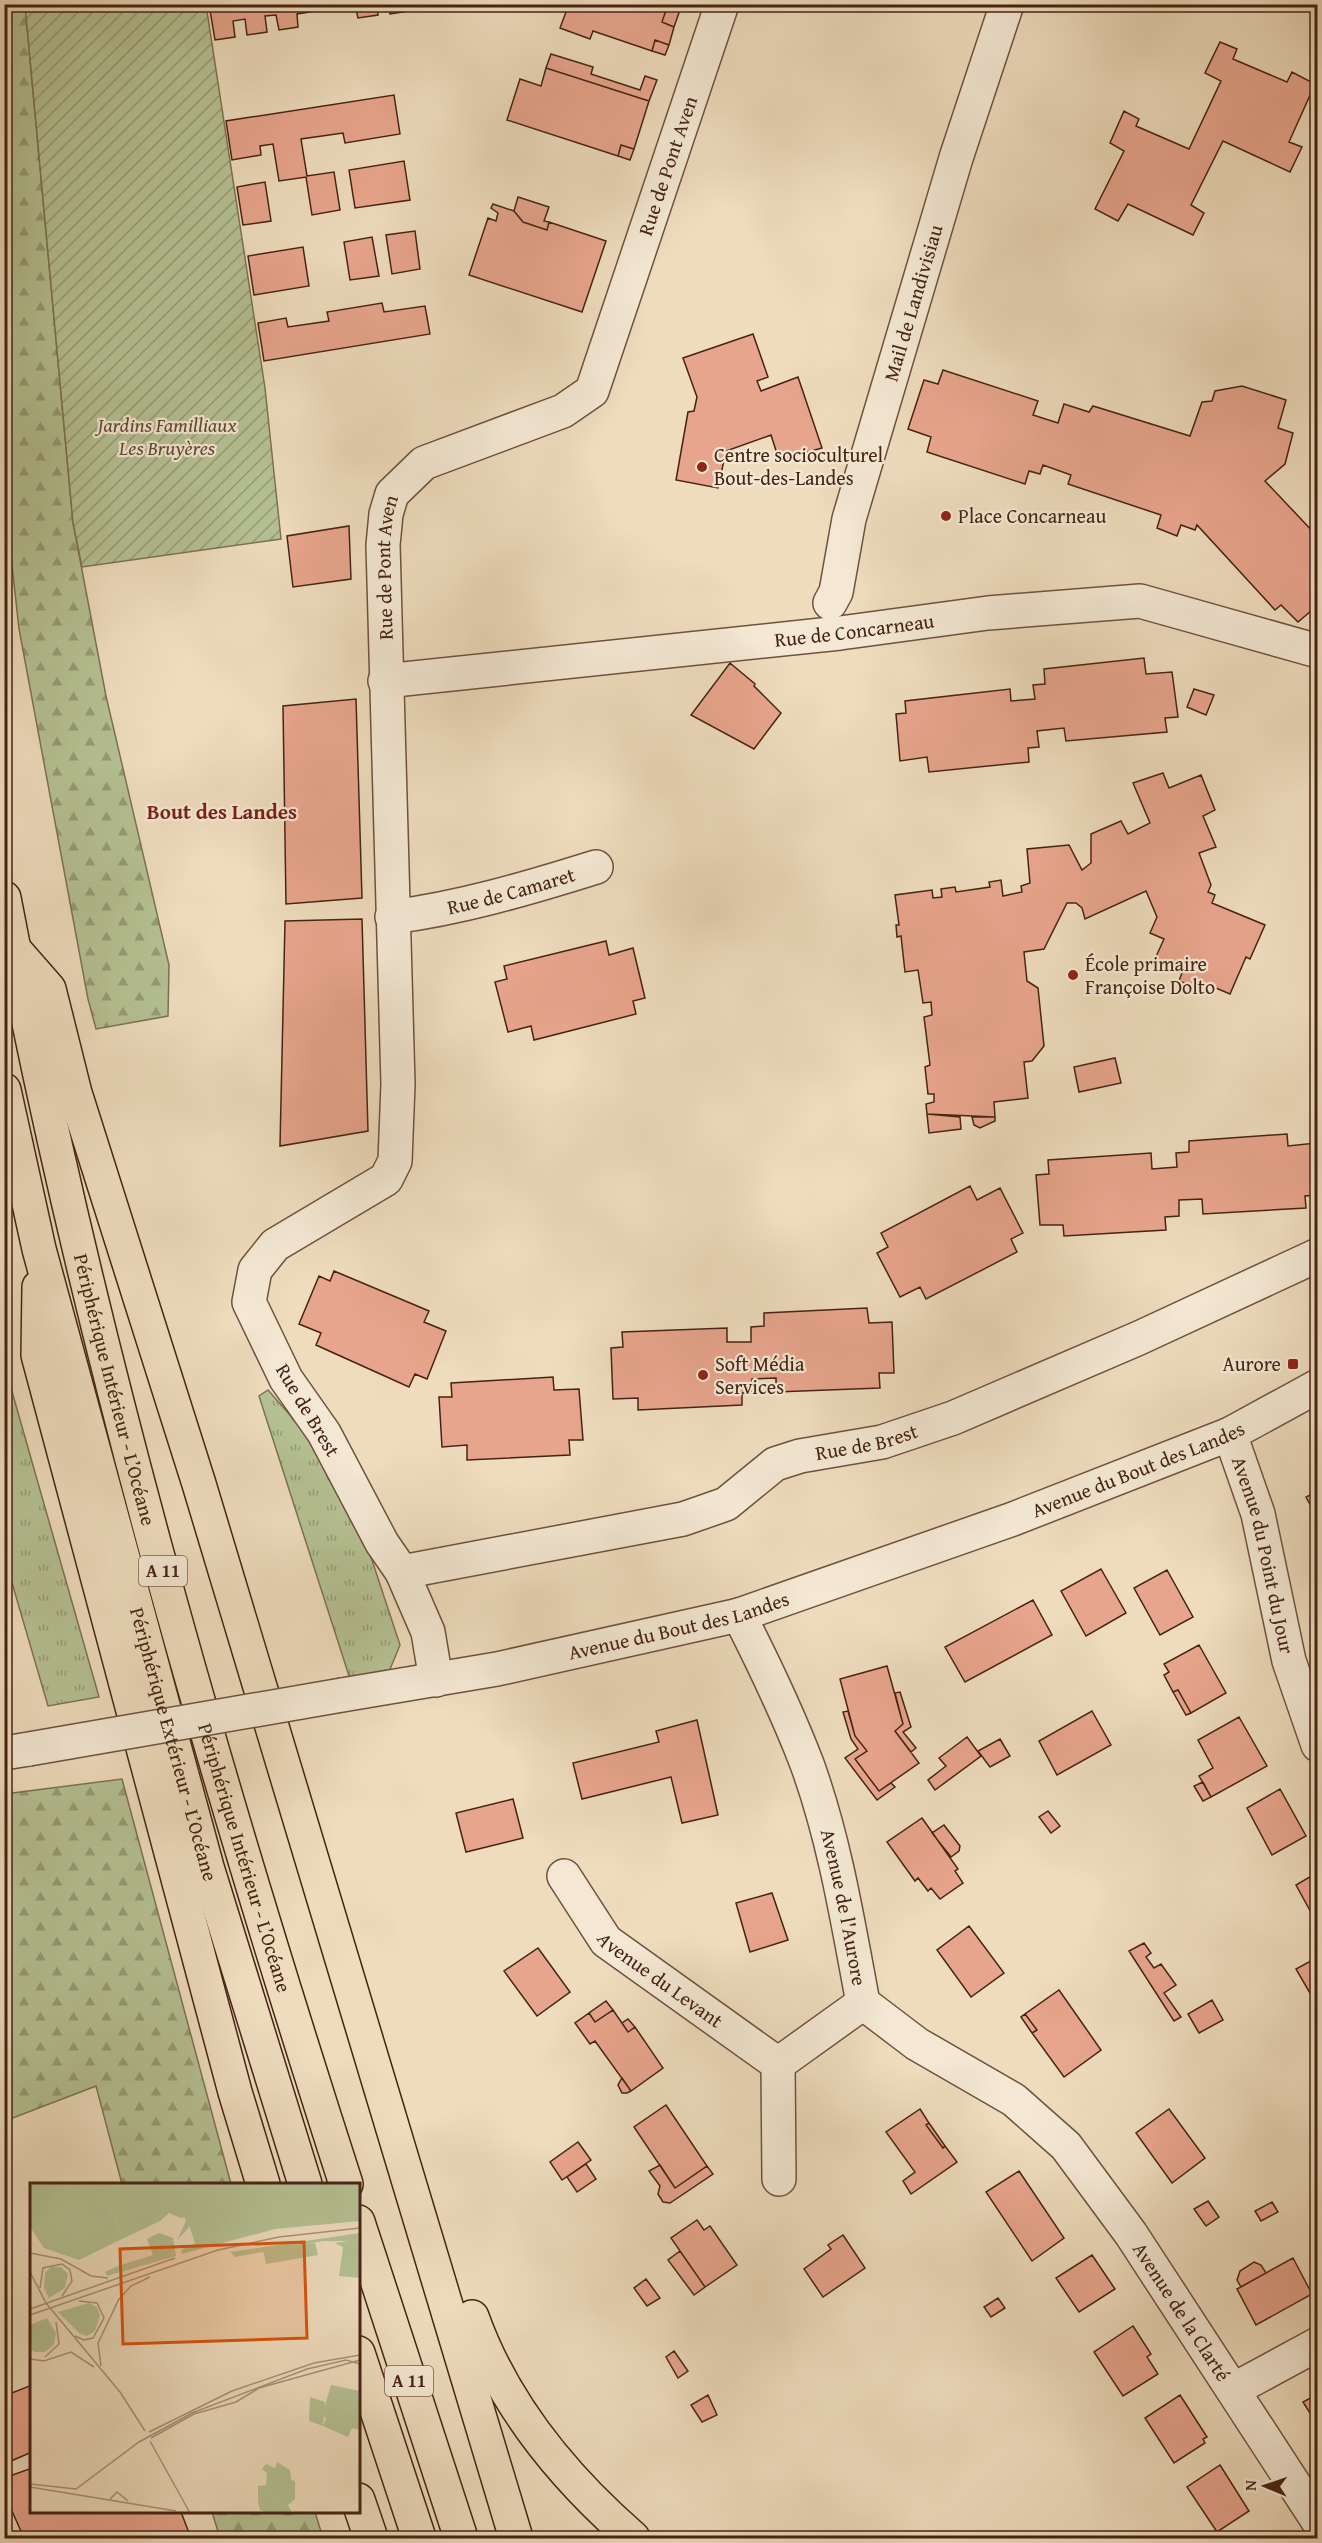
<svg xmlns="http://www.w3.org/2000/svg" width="1322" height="2543" font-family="'Gentium Book Plus',serif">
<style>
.grass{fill:url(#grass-tufts);stroke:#7d7254;stroke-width:1.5}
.forest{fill:url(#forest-firs);stroke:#7d7254;stroke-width:1.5}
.garden{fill:url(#garden-furrows);stroke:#7d7254;stroke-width:1.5}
.building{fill:#e8a58d;stroke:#452314;stroke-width:1.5}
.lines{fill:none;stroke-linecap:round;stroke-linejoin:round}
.minor-casing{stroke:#6f513e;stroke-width:36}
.highway-casing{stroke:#452314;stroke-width:36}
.minor{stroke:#f4e8d4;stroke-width:33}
.highway{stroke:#eedcbd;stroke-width:33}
.minor-bridge-casing{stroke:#6f513e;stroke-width:36;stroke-linecap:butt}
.minor-bridge{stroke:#f4e8d4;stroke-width:33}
.poi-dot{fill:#8f2418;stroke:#f4e8d4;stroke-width:2}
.labels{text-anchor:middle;stroke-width:4.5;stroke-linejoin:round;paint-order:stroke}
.shield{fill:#f4e8d4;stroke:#7a5e4e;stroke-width:1.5}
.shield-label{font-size:18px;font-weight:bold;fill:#452314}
.street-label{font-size:20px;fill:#452314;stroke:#f4e8d4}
.park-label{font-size:20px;font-style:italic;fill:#614a34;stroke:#f4e8d4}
.poi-label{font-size:20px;fill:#452314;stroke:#f4e8d4;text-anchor:start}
.neighbourhood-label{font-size:21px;font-weight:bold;fill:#7a1f14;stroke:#f4e8d4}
.inset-road{fill:none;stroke:#aa9279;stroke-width:1.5}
.view{fill:#d8540d;fill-opacity:0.15;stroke:#d8540d;stroke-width:3}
.inset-edge{fill:none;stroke:#452314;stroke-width:3}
</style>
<defs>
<pattern id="grass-tufts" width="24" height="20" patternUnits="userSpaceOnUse" patternTransform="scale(1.5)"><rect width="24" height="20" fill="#b5c193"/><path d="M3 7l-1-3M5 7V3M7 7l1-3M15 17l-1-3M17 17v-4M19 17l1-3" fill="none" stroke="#959c77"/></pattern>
<pattern id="forest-firs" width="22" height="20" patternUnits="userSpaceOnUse" patternTransform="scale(1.5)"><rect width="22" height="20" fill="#b5c193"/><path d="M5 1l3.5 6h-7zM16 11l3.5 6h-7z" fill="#959c77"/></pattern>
<pattern id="garden-furrows" width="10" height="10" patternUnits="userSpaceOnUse" patternTransform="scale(1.5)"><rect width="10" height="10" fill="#b5c193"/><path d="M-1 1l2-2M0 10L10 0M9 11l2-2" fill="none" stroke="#959c77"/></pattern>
</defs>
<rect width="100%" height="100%" fill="#eedcbd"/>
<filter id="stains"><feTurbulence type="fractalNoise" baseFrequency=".00333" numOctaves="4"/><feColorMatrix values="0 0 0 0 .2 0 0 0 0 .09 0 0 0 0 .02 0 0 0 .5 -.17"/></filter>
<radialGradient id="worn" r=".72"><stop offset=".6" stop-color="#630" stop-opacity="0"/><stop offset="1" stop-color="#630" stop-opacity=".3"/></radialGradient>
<path class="grass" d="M5 1364 7 1374 99 1697 48 1706 5 1559Z
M268 1390 304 1431 366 1542 400 1645 388 1674 350 1679 259 1396Z"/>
<path class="forest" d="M4 5H25L73 523 106 696 169 965 168 1016 96 1029 88 999 19 629 5 501Z
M122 1779 231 2184H122L96 2086 5 2121V1794Z
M212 2512H315L323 2538H220Z"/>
<path class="garden" d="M25 5H206L265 388 281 539 82 567 73 523Z"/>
<path class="building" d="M209 4H377L378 15 358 18 355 5 297 14 298 27 279 30 276 15 265 16 267 32 247 35 245 19 233 21 235 37 215 40Z
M388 4H442V6L390 14Z
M569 4H668L662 22 674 27 669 45 655 40 652 51 593 31 590 39 560 28Z
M668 4H682L674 27 662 22Z
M655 40 669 45 665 55 652 51Z
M1220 42 1237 49 1233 59 1287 82 1292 72 1315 84 1289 142 1302 147 1290 172 1223 141 1191 205 1204 213 1193 235 1128 204 1118 221 1095 209 1124 151 1110 143 1124 111 1139 119 1136 126 1189 149 1221 81 1205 73Z
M551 54 593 67 591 74 640 90 645 76 657 80 649 101 546 68Z
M546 68 649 101 634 149 621 145 618 156 507 120 520 79 541 86Z
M394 95 400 134 345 143 343 133 301 139 307 176 334 172 340 210 312 215 306 177 279 181 273 144 260 146 261 155 232 160 226 121Z
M621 145 634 149 630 160 618 156Z
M404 161 410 200 355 208 349 170Z
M265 182 271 221 243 225 237 187Z
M518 197 549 207 544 221 549 222 547 230 523 222 514 211Z
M493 204 514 211 523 222 547 230 549 222 606 241 582 312 469 275 488 218 496 221 498 213 491 208Z
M415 231 420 269 392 274 386 235Z
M372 237 379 276 350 280 344 242Z
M303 247 309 286 254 295 248 256Z
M382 303 384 312 425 306 430 334 264 361 258 323 286 318 288 327 329 321 327 312Z
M753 334 768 377 757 381 761 391 798 377 822 448 779 460 771 435 726 451 718 488 676 480 688 412 694 411 697 397 683 358Z
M943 370 1038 401 1033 415 1058 423 1064 404 1089 412 1093 406 1190 436 1202 402 1212 401 1215 391 1242 386 1286 400 1278 428 1293 433 1285 464 1265 481 1318 537V605L1298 622 1281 605 1275 610 1197 525 1195 530 1181 525 1177 536 1157 528 1161 515 1068 484 1071 475 1043 465 1040 474 1029 471 1025 484 927 452 931 437 908 429 924 380 938 384Z
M349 526 351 579 293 587 287 536Z
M1144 658 1146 674 1172 672 1178 717 1165 718 1167 732 1066 741 1064 728 1037 731 1039 747 1028 748 1029 762 929 772 927 757 900 761 896 714 906 713 905 701 1010 689 1011 701 1035 699 1033 685 1045 684 1044 669Z
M730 663 755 684 754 686 781 713 754 749 691 715Z
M1194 689 1214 695 1206 715 1187 707Z
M356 699 362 898 286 904 283 706Z
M1163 773 1169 788 1201 775 1215 810 1203 816 1216 847 1199 853 1211 885 1208 892 1215 895 1212 903 1265 925 1250 959 1246 957 1230 994 1197 980 1194 987 1179 981 1182 973 1154 961 1164 939 1150 933 1157 917 1146 891 1085 919 1082 908 1076 903H1067L1044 949 1024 952 1027 981 1038 988 1044 1046 1032 1061 1024 1062 1028 1098 994 1102 995 1117 927 1114 926 1104 934 1102V1094H928L925 1067 930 1065 924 1017 932 1015 931 1002 923 1003 918 970 905 972 901 936 897 937 896 925H899L895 895 932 890 933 898 942 897 941 889 955 887 956 892 990 887 989 882 1001 880 1003 896 1022 892 1021 886 1030 883 1027 849 1069 845 1082 870 1091 863V834L1121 821 1128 834 1150 823 1133 783Z
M362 919 368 1131 280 1146 285 921Z
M606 941 609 955 633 948 645 998 633 1001 636 1014 534 1040 531 1026 508 1032 495 982 507 979 504 966Z
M1115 1058 1121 1083 1079 1092 1074 1067Z
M927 1114 960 1117 961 1129 929 1133Z
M972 1117H995V1121L980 1128 974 1125Z
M1287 1134 1288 1146 1316 1143 1318 1195 1305 1196 1306 1208 1203 1214 1202 1199 1179 1200V1216L1165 1217 1166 1230 1064 1236 1063 1225H1040L1036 1175 1049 1174 1048 1160 1151 1153 1152 1169 1177 1167 1176 1153 1189 1152V1141Z
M970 1186 977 1200 1000 1188 1023 1233 1011 1239 1017 1252 926 1299 920 1287 900 1297 877 1253 888 1247 881 1233Z
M334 1271 429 1311 424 1322 446 1331 427 1379 415 1374 409 1387 316 1345 321 1333 299 1324 319 1276 330 1281Z
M867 1308 869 1323 892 1322 894 1373H879L880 1388 776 1392V1378L752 1379V1393H742V1405L638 1410V1398L613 1399 611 1348 623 1347 622 1332 727 1328V1342H751V1327L764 1326V1313Z
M553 1377 554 1390 579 1389 583 1440H569L570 1455 467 1460V1445L442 1447 439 1397H452L451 1383Z
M1318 1491V1519L1306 1497Z
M1101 1569 1126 1613 1086 1636 1061 1591Z
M1167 1570 1193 1617 1160 1635 1134 1588Z
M1033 1600 1052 1635 965 1682 945 1647Z
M1199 1645 1226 1693 1191 1713 1178 1690 1173 1692 1164 1675 1169 1672 1164 1664Z
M887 1666 903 1724 895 1731 919 1763 879 1791 855 1759 867 1751 855 1736 840 1679Z
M1178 1690 1191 1713 1186 1715 1173 1692Z
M900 1692 911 1727 903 1732 916 1748 911 1752 895 1731 903 1724 895 1693Z
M848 1711 855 1736 867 1751 855 1759 879 1791 891 1783 895 1787 877 1800 845 1758 858 1749 851 1739 843 1712Z
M1092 1711 1111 1745 1057 1775 1039 1741Z
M1239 1717 1267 1766 1211 1797 1199 1776 1213 1768 1198 1740Z
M697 1720 718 1815 682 1823 671 1777 582 1799 573 1763 659 1742 656 1731Z
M967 1737 981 1756 935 1790 928 1780 946 1766 939 1758Z
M1000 1739 1010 1756 990 1767 978 1751Z
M1203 1782 1211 1797 1203 1801 1194 1786Z
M1280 1789 1306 1836 1272 1855 1247 1808Z
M513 1799 523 1838 466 1852 456 1813Z
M1048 1811 1060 1826 1051 1833 1039 1817Z
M922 1818 958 1869 955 1871 963 1883 940 1899 931 1888 928 1891 918 1878 915 1881 887 1842Z
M944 1825 960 1846 959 1851 951 1857 932 1833Z
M1318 1872V1925L1296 1885Z
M772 1893 788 1940 750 1952 736 1903Z
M969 1926 1004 1973 971 1997 937 1950Z
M1144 1943 1151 1953 1146 1957 1154 1968 1161 1964 1176 1985 1164 1993 1181 2017 1174 2021 1129 1951Z
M538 1948 570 1992 537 2016 504 1971Z
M1318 1957V2007L1296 1969Z
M1059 1990 1101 2050 1064 2077 1032 2033 1037 2030 1025 2014Z
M1212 2000 1223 2020 1199 2033 1188 2014Z
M606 2001 613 2010 595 2022 589 2013Z
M613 2010 628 2032 635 2027 663 2068 631 2091 595 2041 590 2044 575 2023 589 2013 595 2022Z
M1025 2014 1037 2030 1032 2033 1021 2017Z
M628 2019 635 2027 628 2032 622 2023Z
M622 2078 631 2091 627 2093H622L618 2085Z
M666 2105 707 2166 675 2188 634 2127Z
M920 2109 929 2123 926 2125 943 2148 945 2146 957 2162 911 2194 903 2181 915 2172 886 2132Z
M1169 2109 1205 2158 1172 2183 1136 2133Z
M929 2123 945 2146 943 2148 926 2125Z
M578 2142 591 2160 562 2180 550 2162Z
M586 2164 596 2179 577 2192 567 2177Z
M660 2165 675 2188 707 2166 713 2174 670 2203 663 2202 658 2194 660 2186 649 2171Z
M1019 2171 1064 2238 1032 2261 986 2192Z
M1208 2201 1219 2217 1206 2226 1194 2209Z
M1272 2202 1278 2212 1261 2221 1255 2211Z
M697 2220 704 2230 710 2226 737 2265 705 2287 671 2238Z
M843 2235 865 2268 823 2297 804 2269 831 2249 828 2245Z
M680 2251 705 2287 694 2295 668 2260Z
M1092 2255 1115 2289 1079 2312 1056 2278Z
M1293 2258 1312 2294 1256 2325 1237 2289Z
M1254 2262 1261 2265 1266 2273 1241 2287 1237 2280 1240 2271Z
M646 2279 660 2298 647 2306 634 2288Z
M998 2298 1005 2308 991 2317 984 2307Z
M1133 2326 1151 2354 1147 2357 1158 2374 1123 2396 1094 2352Z
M674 2351 688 2371 678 2378 666 2357Z
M32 2385V2452L4 2464V2396Z
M1318 2391V2426L1303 2402 1316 2395 1314 2393Z
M708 2395 717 2415 702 2422 691 2405Z
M1180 2395 1207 2437 1203 2439 1205 2443 1174 2463 1145 2418Z
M1220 2465 1249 2511 1217 2532 1187 2487Z
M32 2468V2512H181L191 2538H24L4 2493V2478Z"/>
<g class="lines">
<g class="minor-casing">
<g id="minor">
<path id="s1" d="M830 603 836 592 849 519 956 158 1007 4"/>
<path id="s2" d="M385 681 840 633 988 613 1140 601 1318 651"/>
<path id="s3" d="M392 917C461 908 529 888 596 867"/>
<path id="s4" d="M1230 1434 1258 1514 1289 1661 1318 1745"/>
<path id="s5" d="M402 1572 683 1519 726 1504 775 1464 800 1456 882 1442 953 1418 1139 1338 1318 1255"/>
<path id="s6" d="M739 1615C764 1664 787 1712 807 1764 835 1841 848 1923 863 2003L917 2044 1014 2100 1066 2146 1131 2234 1318 2521"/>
<path id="s7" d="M436 1680 428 1632 402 1572 382 1543 324 1433 286 1379 249 1302 255 1270 275 1245 386 1179 395 1161 398 1084 383 545 386 514 392 494 424 463 563 411 592 391 722 4"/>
<path id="s8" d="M342 1695 497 1669 739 1615 1013 1519 1230 1434 1318 1386"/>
<path d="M4 1753 29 1749"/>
<path id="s9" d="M564 1876 606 1941 778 2064 863 2003"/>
<path d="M778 2064 779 2179"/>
<path d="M1233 2390 1318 2344"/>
</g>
</g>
<g class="highway-casing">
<g id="highway">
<path id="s10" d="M4 898C87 1334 210 1763 346 2184"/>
<path d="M14 949 49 989 75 1093 199 1484 516 2538"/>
<path id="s11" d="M4 1090 39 1249 207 1867 305 2184"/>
<path d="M39 1287 38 1355 235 2092 263 2184"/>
<path d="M358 2222 461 2538"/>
<path d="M472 2317C503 2404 564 2478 633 2538"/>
<path d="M358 2353 419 2538"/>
<path d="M358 2500 371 2538"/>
</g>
</g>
<use href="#minor" class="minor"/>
<use href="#highway" class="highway"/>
<g class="minor-bridge-casing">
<path id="minor-bridge" d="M29 1749 342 1695"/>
</g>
<use href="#minor-bridge" class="minor-bridge"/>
</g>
<g class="poi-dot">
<circle cx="702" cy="467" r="6"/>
<circle cx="946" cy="516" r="6"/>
<circle cx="1073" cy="975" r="6"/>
<rect x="1287" y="1358" width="12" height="12" rx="3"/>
<circle cx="703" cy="1375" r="6"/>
</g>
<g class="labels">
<g class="shield">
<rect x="139" y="1556" width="48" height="30" rx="4.5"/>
<rect x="385" y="2366" width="48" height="30" rx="4.5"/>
</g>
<g class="shield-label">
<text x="163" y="1577">A 11</text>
<text x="409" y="2387">A 11</text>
</g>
<g class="street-label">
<text dy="7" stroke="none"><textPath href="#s7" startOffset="1773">Rue de Pont Aven</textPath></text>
<text dy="7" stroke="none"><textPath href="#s1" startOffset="312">Mail de Landivisiau</textPath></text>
<text dy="7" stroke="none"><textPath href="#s7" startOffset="1233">Rue de Pont Aven</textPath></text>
<text dy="7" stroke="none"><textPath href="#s2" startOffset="472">Rue de Concarneau</textPath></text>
<text dy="7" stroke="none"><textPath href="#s3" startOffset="122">Rue de Camaret</textPath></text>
<text dy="7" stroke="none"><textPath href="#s10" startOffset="504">Périphérique Intérieur - L’Océane</textPath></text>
<text transform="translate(308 1410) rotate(59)" y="7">Rue de Brest</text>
<text dy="7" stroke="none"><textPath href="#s5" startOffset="489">Rue de Brest</textPath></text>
<text dy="7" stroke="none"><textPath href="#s8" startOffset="830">Avenue du Bout des Landes</textPath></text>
<text dy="7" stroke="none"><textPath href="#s4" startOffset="126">Avenue du Point du Jour</textPath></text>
<text dy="7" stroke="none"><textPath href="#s8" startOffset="344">Avenue du Bout des Landes</textPath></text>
<text dy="7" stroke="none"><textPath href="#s11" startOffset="676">Périphérique Extérieur - L’Océane</textPath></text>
<text dy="7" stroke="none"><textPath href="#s10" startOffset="990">Périphérique Intérieur - L’Océane</textPath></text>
<text dy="7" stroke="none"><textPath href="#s6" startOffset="312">Avenue de l'Aurore</textPath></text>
<text dy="7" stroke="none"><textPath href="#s9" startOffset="144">Avenue du Levant</textPath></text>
<text dy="7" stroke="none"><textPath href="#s6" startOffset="861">Avenue de la Clarté</textPath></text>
</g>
<g class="park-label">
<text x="167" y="432">Jardins Familliaux<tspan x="167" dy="23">Les Bruyères</tspan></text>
</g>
<g class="poi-label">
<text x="714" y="462">Centre socioculturel<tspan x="714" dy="23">Bout-des-Landes</tspan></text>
<text x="958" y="523">Place Concarneau</text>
<text x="1085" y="971">École primaire<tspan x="1085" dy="23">Françoise Dolto</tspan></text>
<text x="715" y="1371">Soft Média<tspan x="715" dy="23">Services</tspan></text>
<text x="1281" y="1371" text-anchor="end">Aurore</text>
</g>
<g class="neighbourhood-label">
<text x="222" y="819">Bout des Landes</text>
</g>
</g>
<g transform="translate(30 2183)">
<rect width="330" height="330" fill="#eedcbd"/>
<path d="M168 0H330V38L245 46 152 71 151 67 165 61 157 35Z" fill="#b5c193"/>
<path d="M158 0H172L176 8 189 11 175 43 164 39 147 57 156 38 153 29ZM129 50 143 55 146 73 77 93 75 89 88 83 123 72 117 56ZM330 50V58H293L205 74 200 69ZM21 84H31L38 91 35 105 19 115 14 105 15 90ZM59 120 67 124 70 133 65 148 57 153 49 150 28 129ZM17 135 26 150 24 162 15 169H5L0 166V142Z" fill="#b5c193"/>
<path d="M61 0H167L161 33 151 35 139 30 130 38 92 56 86 36Z" fill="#b5c193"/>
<path d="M301 202 330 208V247L322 245 318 254 293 243 296 235 292 233ZM247 279 260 287 261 297 265 298V316L258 322 262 330H237L230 327 228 319V303L236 302 237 290 232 286 236 281 245 285Z" fill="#b5c193"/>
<path d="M318 58H330V95L309 93 313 64 305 60ZM285 60 288 72 236 81 233 67ZM280 214 295 219 293 243 279 238Z" fill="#b5c193"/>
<path d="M0 0H61L86 36 92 56 49 77 14 65 0 44Z" fill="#b5c193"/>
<path class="inset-road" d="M0 70 31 76 61 93 78 95M0 89 16 120 90 209 115 248M10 105 13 85 32 81 40 87 42 98 32 113M0 126 145 75M0 132 188 67 249 54 330 45M45 153 54 157 63 155 74 135 67 120 49 118M15 174 29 161 26 139M0 176 14 178 41 169 64 184M71 183 68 160 89 116 101 103 120 94M119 249 202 208 284 180 330 172M121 255 164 231 206 219 229 205 330 177M120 258 160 330M0 301 46 306 109 259 162 230 277 186 316 177 330 181M0 304 146 328M80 316 87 309 98 318"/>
<path class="view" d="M274 59 277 155 93 161 90 66Z"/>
<rect width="330" height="330" class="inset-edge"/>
</g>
<rect width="1322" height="2543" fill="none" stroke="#eedcbd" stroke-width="24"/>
<rect x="6" y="6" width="1310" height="2531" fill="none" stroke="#452314" stroke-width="3"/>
<rect x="12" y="12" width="1298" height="2519" fill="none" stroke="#452314" stroke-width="1.5"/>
<g transform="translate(1265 2486) rotate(272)" stroke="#f4e8d4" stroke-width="4.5" paint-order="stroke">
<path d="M0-4.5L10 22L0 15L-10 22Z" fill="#452314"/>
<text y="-9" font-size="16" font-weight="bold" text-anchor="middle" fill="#452314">N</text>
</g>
<rect width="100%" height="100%" filter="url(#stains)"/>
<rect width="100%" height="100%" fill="url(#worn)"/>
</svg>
